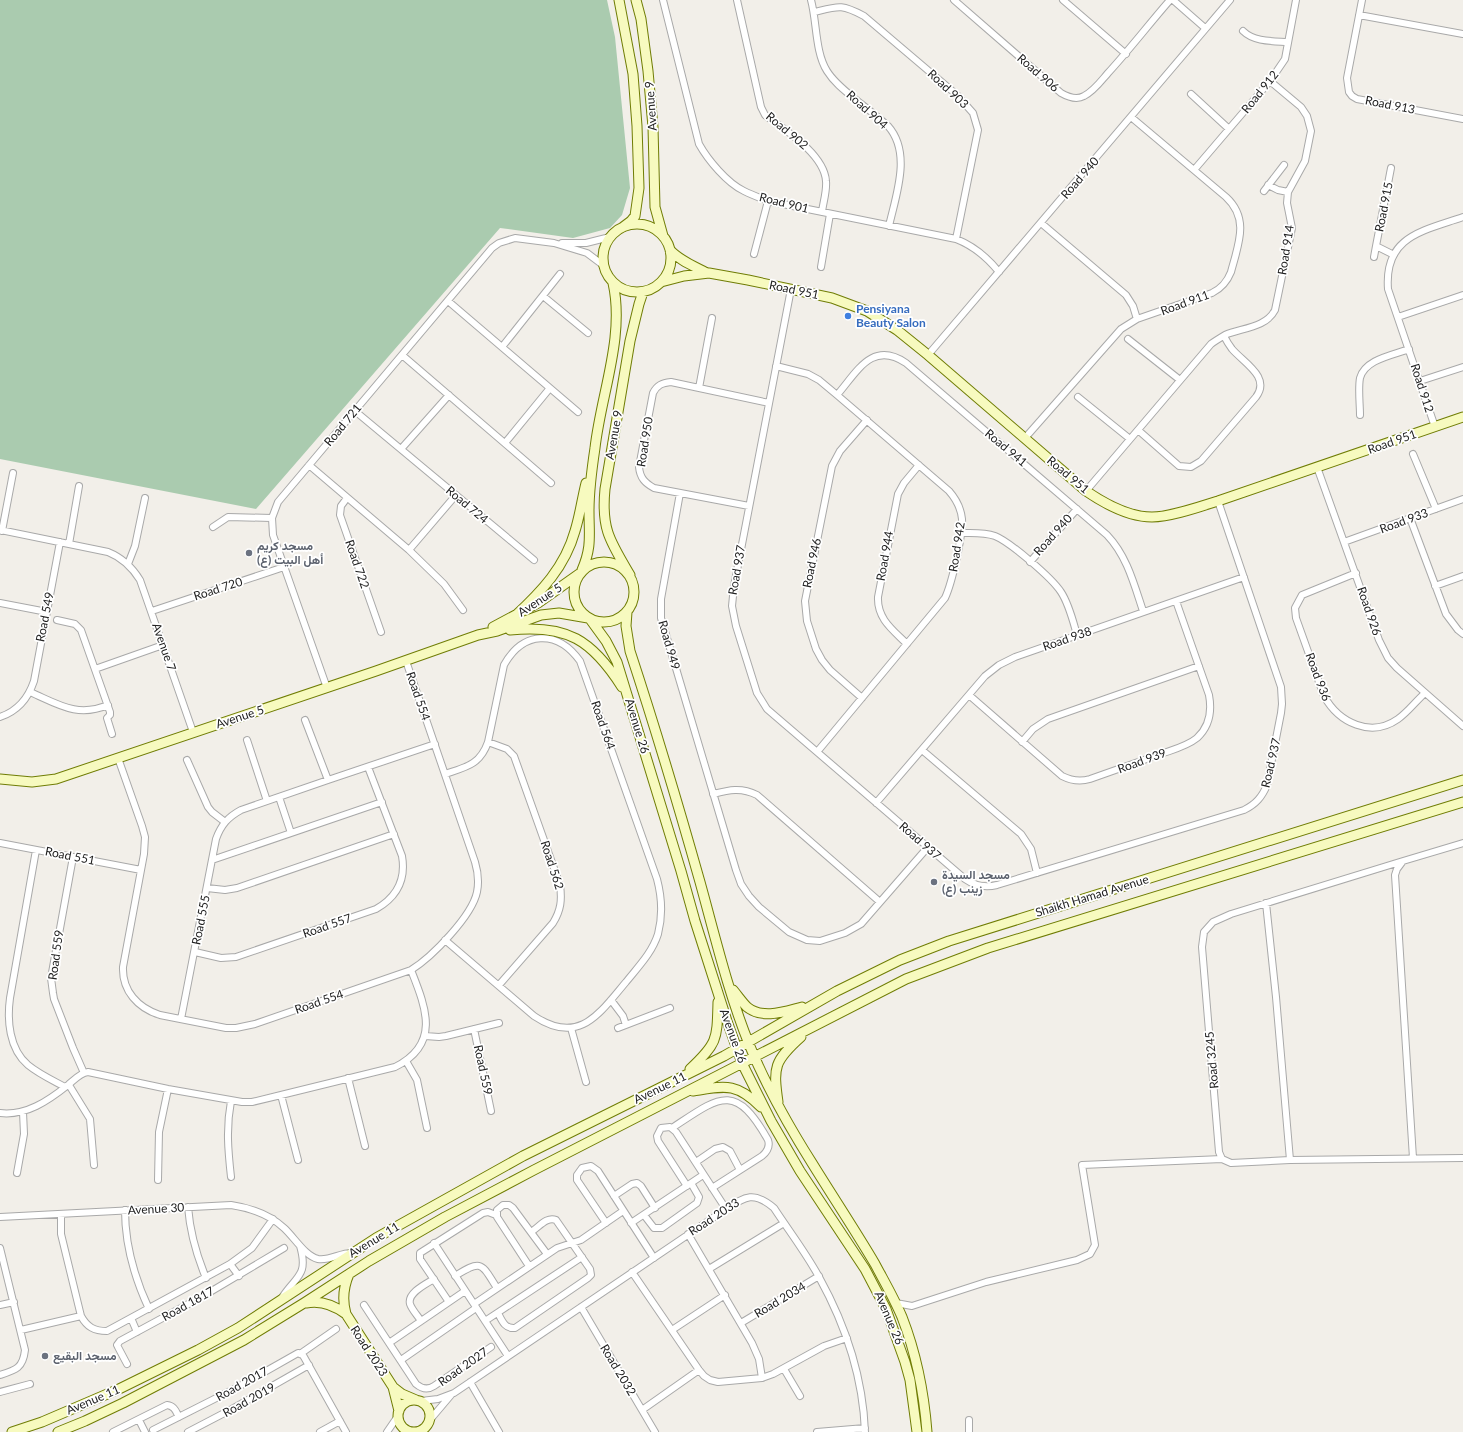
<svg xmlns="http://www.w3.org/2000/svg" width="1463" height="1432" font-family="Lato,Vazirmatn,sans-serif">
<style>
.cemetery{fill:#aacbaf}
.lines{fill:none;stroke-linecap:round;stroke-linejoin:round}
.street-casing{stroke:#a9a9a9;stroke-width:8}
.secondary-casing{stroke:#707d05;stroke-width:11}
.street{stroke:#fff;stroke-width:6}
.secondary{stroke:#f7fabf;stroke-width:9}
.shop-dot{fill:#3f7fe0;stroke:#fff;stroke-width:1.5}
.worship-dot{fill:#6b7280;stroke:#fff;stroke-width:1.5}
.labels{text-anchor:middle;stroke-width:3.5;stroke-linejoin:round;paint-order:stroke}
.street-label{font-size:12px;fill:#222;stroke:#fff}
.shop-label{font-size:12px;font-weight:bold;fill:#366cbe;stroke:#fff;text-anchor:start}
.worship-label{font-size:12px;font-weight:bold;fill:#5b616d;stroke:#fff;text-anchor:start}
</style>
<rect width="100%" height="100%" fill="#f2efe9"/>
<path class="cemetery" d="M0 0H607L615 37 630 188 622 215 610 228 573 238 500 228 256 509 0 459Z"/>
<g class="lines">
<g class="street-casing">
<path id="street" d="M663 0 699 144C708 160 727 183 744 191 752 195 760 198 768 201L956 239C974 246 987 257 999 272
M737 0 761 107 765 115C785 130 824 154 826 181 827 191 823 203 822 212
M811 0C817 22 815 52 827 71 835 84 848 93 860 103 869 110 879 118 888 126 912 153 896 195 889 226
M954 0 1061 93C1068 97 1077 100 1084 96 1094 91 1101 81 1108 73 1130 49 1149 24 1170 0
M1063 0 1126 54
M1173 0 1205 28
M1362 0 1347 78 1349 92 1352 96 1357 99 1463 119
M815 12C839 6 841 4 864 16L957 95 973 113 978 130 956 239
M1359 15 1463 34
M1243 31C1254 42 1273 41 1288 42
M1191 94 1229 129
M1391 168 1376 246 1394 255
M1194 170 1270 81 1285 59 1296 0
M1268 185 1278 190 1288 192
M1264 191 1284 165
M1041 223 1126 295 1133 306 1137 319
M562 243H586L610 237
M754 254 768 201
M1374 257 1376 246
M821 267 830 214
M791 289 734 586 732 606 736 626 757 693 767 709 965 879C975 886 985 888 997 885L1244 810C1256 804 1262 797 1267 785L1281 713 1282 704 1281 687 1218 501
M543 296 588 333
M448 301 578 412
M1398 317 1463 295
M1128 339 1180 380
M502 347 560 274
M402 355 551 483
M928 355 1230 0
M776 366 808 374 819 380 837 395 949 491C956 499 961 509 962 519 963 535 952 583 945 598L817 752
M1420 381 1463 367
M699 388 712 318
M837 395C857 372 872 340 906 363L1107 535C1127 556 1134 584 1143 611
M1078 397 1130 439
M355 411 534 560
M1360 415C1360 404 1358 389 1360 378 1365 359 1394 355 1409 349
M1435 427 1388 289C1384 236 1423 231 1463 217
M1138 430 1179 466 1191 467 1201 461 1256 397C1271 377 1244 363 1232 349 1229 345 1226 340 1224 336
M1025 438 1121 329 1137 319 1212 293C1222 288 1227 282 1231 272 1238 245 1250 219 1226 197L1131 117
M505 443 550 388
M401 449 449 395
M1413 454 1436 509
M309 465 409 550 444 584 463 610
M1317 467 1379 640 1388 658 1397 668 1463 726
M1086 491 1211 344C1215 341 1220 338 1225 335 1241 328 1266 328 1275 310L1292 228 1287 203 1288 192 1305 161 1311 131 1307 116 1301 107 1270 81
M680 493 661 599V618L736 870 741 884 749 896 759 907 789 932 807 940 820 941 845 933 861 924 928 847
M347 498 341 506 340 515 381 632
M749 506 654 488C645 483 640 478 639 467L653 393C657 385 662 383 671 382L769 403
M1410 518 1446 614 1458 630 1463 634
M213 527 228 517 272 518
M0 530 108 552C123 558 132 567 140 580L193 732
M2 531 13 473
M961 533C972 533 984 532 995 536 1010 542 1052 578 1061 592 1069 604 1073 621 1077 635
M1344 542 1463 499
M69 544 79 486
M409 550 456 495
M1030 562 1077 509
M128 564 135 546 145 498
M1356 573 1302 595 1295 608 1296 618 1324 696C1339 723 1371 738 1398 719 1408 712 1416 701 1425 693
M1435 586 1463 576
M0 603 47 612
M152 611 284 567
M57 620 75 624 81 630 110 712V715L107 718 112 734
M907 644C893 630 877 619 878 597L898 494 904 483 919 465
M95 669 163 645
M327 688 273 535 272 518 278 502 492 248 499 243 515 238 554 243 587 253 603 265
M30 692C58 704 77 718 108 705
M969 695 1062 776C1072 781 1080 782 1090 779 1113 771 1135 763 1158 755 1171 750 1186 747 1197 738 1209 727 1212 711 1209 695L1176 601
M862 698 830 670 822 660 816 649 807 621 805 601 832 466 840 451 867 420
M0 717C18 711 28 699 34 681L60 542
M305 720 328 780
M247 740 267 801
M488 742 507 749 514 756 560 885C562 900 561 910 553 923L499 985
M1022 742 1033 729 1048 719 1199 666
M922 750 1021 834 1031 849 1037 873
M118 758 142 826 145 837 144 854 123 967C122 991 138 1008 160 1015L226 1028H236L255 1024 411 970C432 957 472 916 477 892 479 882 478 872 475 862L406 661
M187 760 208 807 212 812 225 822
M445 774C466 767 480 765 488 742L504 665C523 631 557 629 580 661L657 879C662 898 663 915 658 934 652 953 638 967 626 982 599 1014 579 1046 534 1016L445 940
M713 794C729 790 741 787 757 795L880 902
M279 797 291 833
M876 803 985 676 999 665 1015 657 1244 577
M0 843 141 870
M36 850 10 998C7 1020 9 1049 28 1065 39 1074 52 1080 65 1087
M73 857 51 978 53 993 54 999 73 1048 84 1073
M212 860 382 802
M1403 861 1231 914 1213 922 1204 932 1202 947 1219 1152 1222 1159 1231 1163 1290 1160 1463 1158
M207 888 225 890 237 888 394 834
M1266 903 1276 997 1290 1160
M195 952 221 958 236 957 376 909C397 897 406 879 402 856L368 767
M611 1000 623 1016 626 1025
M181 1019 216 839C221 825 228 817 241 810L328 780 435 744
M571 1028 586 1082
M618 1028 670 1008
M474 1029 491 1111
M425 1036 439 1037 446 1036 499 1023
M406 1061 417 1080 427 1128
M348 1078 365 1146
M69 1085 90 1119 94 1165
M281 1095 298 1160
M0 1113C26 1116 48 1101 68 1085 74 1080 80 1073 88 1072L168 1089 242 1102H252L281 1095 395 1067C441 1044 426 1008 411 970
M672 1128C719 1097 735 1081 768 1140 770 1146 768 1151 762 1156L712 1188
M1413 1158 1395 875 1397 869 1403 861 1463 843
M696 1162 715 1149 723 1147 730 1151 740 1170
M17 1173 24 1134 23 1112
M231 1177C228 1150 226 1128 231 1101
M158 1180 159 1132 168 1089
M687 1186 658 1141 657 1136 661 1128 670 1127 676 1132 726 1209
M614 1196 632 1184 637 1183 641 1186 655 1208
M188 1207C190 1232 196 1254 206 1278
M125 1210C125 1244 135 1279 149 1309
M61 1214V1234L81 1316C87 1327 94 1331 107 1331L230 1264 252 1248 273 1219
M644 1215 654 1228H662L697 1203 699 1197 691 1183
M0 1217 231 1205C251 1208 269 1214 284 1228 294 1237 305 1256 318 1259 329 1261 340 1253 351 1253
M606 1223 577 1180V1175L582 1168 591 1166 598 1171 654 1258
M631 1223 703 1175
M688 1234 752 1343 759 1359 762 1378
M434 1243 508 1356
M0 1248 25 1350C23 1368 16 1370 0 1375
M230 1264 239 1276
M529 1266 497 1217V1210L503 1205H509L513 1208 547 1254
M709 1269 784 1223
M632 1272 699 1370 704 1376 710 1380 718 1382 762 1378 773 1374 824 1346 847 1338
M455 1276C482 1259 481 1263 497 1288
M281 1299C295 1276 309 1277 300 1246
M449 1302 420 1259V1253L483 1213 488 1212 496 1215
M896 1303 912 1306 986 1282 1077 1260 1090 1254 1095 1245 1082 1165 1222 1159
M474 1304 557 1248 581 1240 623 1211
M0 1305 14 1302
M364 1305 416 1384C422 1389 428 1390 434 1386L491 1347
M581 1307 655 1432
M498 1313C502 1321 505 1329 515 1328L588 1278 591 1275 590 1269 556 1220C547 1216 539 1227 531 1232
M131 1318 137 1332
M421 1321C418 1316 412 1310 410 1304 407 1293 426 1284 434 1279
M485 1321 582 1257
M741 1323 819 1276
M21 1330 81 1316
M672 1330 725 1295
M389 1343 465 1291
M300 1354 336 1329
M401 1360 476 1308
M127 1364 118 1347 117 1345 120 1341 205 1295 284 1248
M784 1369 800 1396
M470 1382 499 1432
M0 1392 30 1384
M421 1401 438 1399 454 1393 726 1209C746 1196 754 1191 774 1208 789 1231 806 1253 819 1277 845 1324 863 1378 865 1432
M642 1410 699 1370
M139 1420 145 1432
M969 1420V1432
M429 1421 451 1395
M153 1430 238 1387 298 1353 302 1354 304 1357 346 1432
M113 1432 167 1405C175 1406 176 1412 179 1417
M188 1432 232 1409 309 1365
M320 1432 340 1421
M387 1432 398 1416
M407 1432 410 1431
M817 1432 865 1428"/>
</g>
<g class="secondary-casing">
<path id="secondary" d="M619 0 633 74 637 126 639 188 635 216 631 221 623 227
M636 0 641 19 648 71 653 127 655 207 663 236
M603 258a34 34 0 1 1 68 0a34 34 0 1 1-68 0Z
M670 250C680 261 694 266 707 273
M661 282 684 276 709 273 748 280 832 298 867 311 897 330 928 355 1086 491C1105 504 1128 517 1152 517 1171 517 1199 507 1218 501L1463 417
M574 592a30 30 0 1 1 60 0a30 30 0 1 1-60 0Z
M582 570C592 547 589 535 589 511 589 490 592 468 595 448 601 394 625 337 613 283
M630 575C610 541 601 529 605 489L630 341 639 304 643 292
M627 612 626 626 630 651C655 727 678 804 700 882 715 936 728 992 749 1044 766 1086 788 1125 812 1163 833 1197 855 1230 875 1264 884 1281 894 1298 902 1317 916 1353 924 1393 927 1432
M515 616C541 592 565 567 575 531 580 515 582 499 586 483
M590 619 606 641 617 662 681 871 695 921 727 1021 742 1063 771 1121 800 1171 865 1269 886 1309 905 1362 910 1380 917 1432
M493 627 538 603 579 574
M510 630C567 624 592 640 622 687
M0 779 32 782 56 779 376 671 478 635 497 631 541 615 559 613 588 618
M733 990C738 996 742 1002 747 1007 763 1020 786 1011 802 1007
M690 1069C718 1043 717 1039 718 1002
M693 1091C725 1086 736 1082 761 1107
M778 1102C773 1067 774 1061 801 1037
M349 1274C343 1288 342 1300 346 1314L393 1387 399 1411
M306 1303C321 1300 334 1305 346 1314
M393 1387 402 1394 416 1400
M398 1416a16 16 0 1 1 32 0a16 16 0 1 1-32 0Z
M12 1432 42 1422 119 1389 198 1350 238 1328 376 1238 523 1156 724 1056 837 991 900 960 949 941 1463 780
M58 1432 85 1421 123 1403 244 1340 304 1303 369 1261 445 1217 534 1170 906 979 988 948 1463 802"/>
</g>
<use href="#street" class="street"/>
<use href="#secondary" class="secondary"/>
</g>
<circle class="shop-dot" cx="848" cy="316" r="4"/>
<g class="worship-dot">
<circle cx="249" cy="553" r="4"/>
<circle cx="934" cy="882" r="4"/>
<circle cx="45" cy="1356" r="4"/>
</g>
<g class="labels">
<g class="street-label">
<text transform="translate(1038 73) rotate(41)" y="4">Road 906</text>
<text transform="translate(948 89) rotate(43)" y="4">Road 903</text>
<text transform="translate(1260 92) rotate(-51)" y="4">Road 912</text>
<text transform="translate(1390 105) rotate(11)" y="4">Road 913</text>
<text transform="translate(651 106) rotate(-94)" y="4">Avenue 9</text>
<text transform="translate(867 110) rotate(42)" y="4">Road 904</text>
<text transform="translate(787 131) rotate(40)" y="4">Road 902</text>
<text transform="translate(1080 178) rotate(-49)" y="4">Road 940</text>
<text transform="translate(784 203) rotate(14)" y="4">Road 901</text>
<text transform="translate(1384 207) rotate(-79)" y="4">Road 915</text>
<text transform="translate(1286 250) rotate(-81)" y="4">Road 914</text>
<text transform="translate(794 290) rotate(12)" y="4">Road 951</text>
<text transform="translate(1185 303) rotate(-20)" y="4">Road 911</text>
<text transform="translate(1422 388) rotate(72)" y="4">Road 912</text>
<text transform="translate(343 425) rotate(-50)" y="4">Road 721</text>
<text transform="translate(614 435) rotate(-80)" y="4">Avenue 9</text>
<text transform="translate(645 442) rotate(-81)" y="4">Road 950</text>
<text transform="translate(1392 442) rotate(-19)" y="4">Road 951</text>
<text transform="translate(1006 448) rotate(40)" y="4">Road 941</text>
<text transform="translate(1068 475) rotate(40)" y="4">Road 951</text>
<text transform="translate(467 505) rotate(40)" y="4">Road 724</text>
<text transform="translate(1404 521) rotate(-20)" y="4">Road 933</text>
<text transform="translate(1053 535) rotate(-48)" y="4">Road 940</text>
<text transform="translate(957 547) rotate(-81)" y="4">Road 942</text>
<text transform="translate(885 556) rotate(-80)" y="4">Road 944</text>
<text transform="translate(812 563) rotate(-78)" y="4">Road 946</text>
<text transform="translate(357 564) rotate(71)" y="4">Road 722</text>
<text transform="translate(737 570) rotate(-80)" y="4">Road 937</text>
<text transform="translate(218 589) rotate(-18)" y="4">Road 720</text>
<text transform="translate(540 600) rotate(-33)" y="4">Avenue 5</text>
<text transform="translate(1369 611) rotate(71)" y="4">Road 926</text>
<text transform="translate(45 617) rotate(-79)" y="4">Road 549</text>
<text transform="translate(1067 639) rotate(-19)" y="4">Road 938</text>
<text transform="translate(669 645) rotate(74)" y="4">Road 949</text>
<text transform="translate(164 647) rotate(71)" y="4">Avenue 7</text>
<text transform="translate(1318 677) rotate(69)" y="4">Road 936</text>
<text transform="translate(418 696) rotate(71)" y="4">Road 554</text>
<text transform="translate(240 717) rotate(-18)" y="4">Avenue 5</text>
<text transform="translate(603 725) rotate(71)" y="4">Road 564</text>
<text transform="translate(637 726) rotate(73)" y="4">Avenue 26</text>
<text transform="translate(1142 761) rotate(-20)" y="4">Road 939</text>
<text transform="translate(1271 763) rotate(-77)" y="4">Road 937</text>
<text transform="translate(920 841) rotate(41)" y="4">Road 937</text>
<text transform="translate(70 856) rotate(11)" y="4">Road 551</text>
<text transform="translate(552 865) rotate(72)" y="4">Road 562</text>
<text transform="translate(1092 896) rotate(-17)" y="4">Shaikh Hamad Avenue</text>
<text transform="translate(201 920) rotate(-79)" y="4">Road 555</text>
<text transform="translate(327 926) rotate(-19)" y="4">Road 557</text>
<text transform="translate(56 955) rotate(-82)" y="4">Road 559</text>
<text transform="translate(319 1002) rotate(-19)" y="4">Road 554</text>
<text transform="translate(733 1036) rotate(70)" y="4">Avenue 26</text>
<text transform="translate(1212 1060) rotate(-95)" y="4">Road 3245</text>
<text transform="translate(483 1070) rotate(78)" y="4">Road 559</text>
<text transform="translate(660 1088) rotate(-26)" y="4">Avenue 11</text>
<text transform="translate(156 1209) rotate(-3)" y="4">Avenue 30</text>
<text transform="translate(714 1217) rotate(-33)" y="4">Road 2033</text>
<text transform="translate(374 1240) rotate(-31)" y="4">Avenue 11</text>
<text transform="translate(780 1300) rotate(-31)" y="4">Road 2034</text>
<text transform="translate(188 1304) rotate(-29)" y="4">Road 1817</text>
<text transform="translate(889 1318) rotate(67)" y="4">Avenue 26</text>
<text transform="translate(369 1351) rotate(57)" y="4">Road 2023</text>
<text transform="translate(463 1367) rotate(-35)" y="4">Road 2027</text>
<text transform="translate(618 1370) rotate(59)" y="4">Road 2032</text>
<text transform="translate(242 1384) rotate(-29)" y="4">Road 2017</text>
<text transform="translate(93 1400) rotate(-23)" y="4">Avenue 11</text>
<text transform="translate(249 1400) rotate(-29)" y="4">Road 2019</text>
</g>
<g class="shop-label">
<text x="856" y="313">Pensiyana<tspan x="856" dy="14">Beauty Salon</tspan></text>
</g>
<g class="worship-label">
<text x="257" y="550">مسجد كريم<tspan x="257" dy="14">أهل البيت (ع)</tspan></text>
<text x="942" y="879">مسجد السيدة<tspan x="942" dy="14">زينب (ع)</tspan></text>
<text x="53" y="1360">مسجد البقيع</text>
</g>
</g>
</svg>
